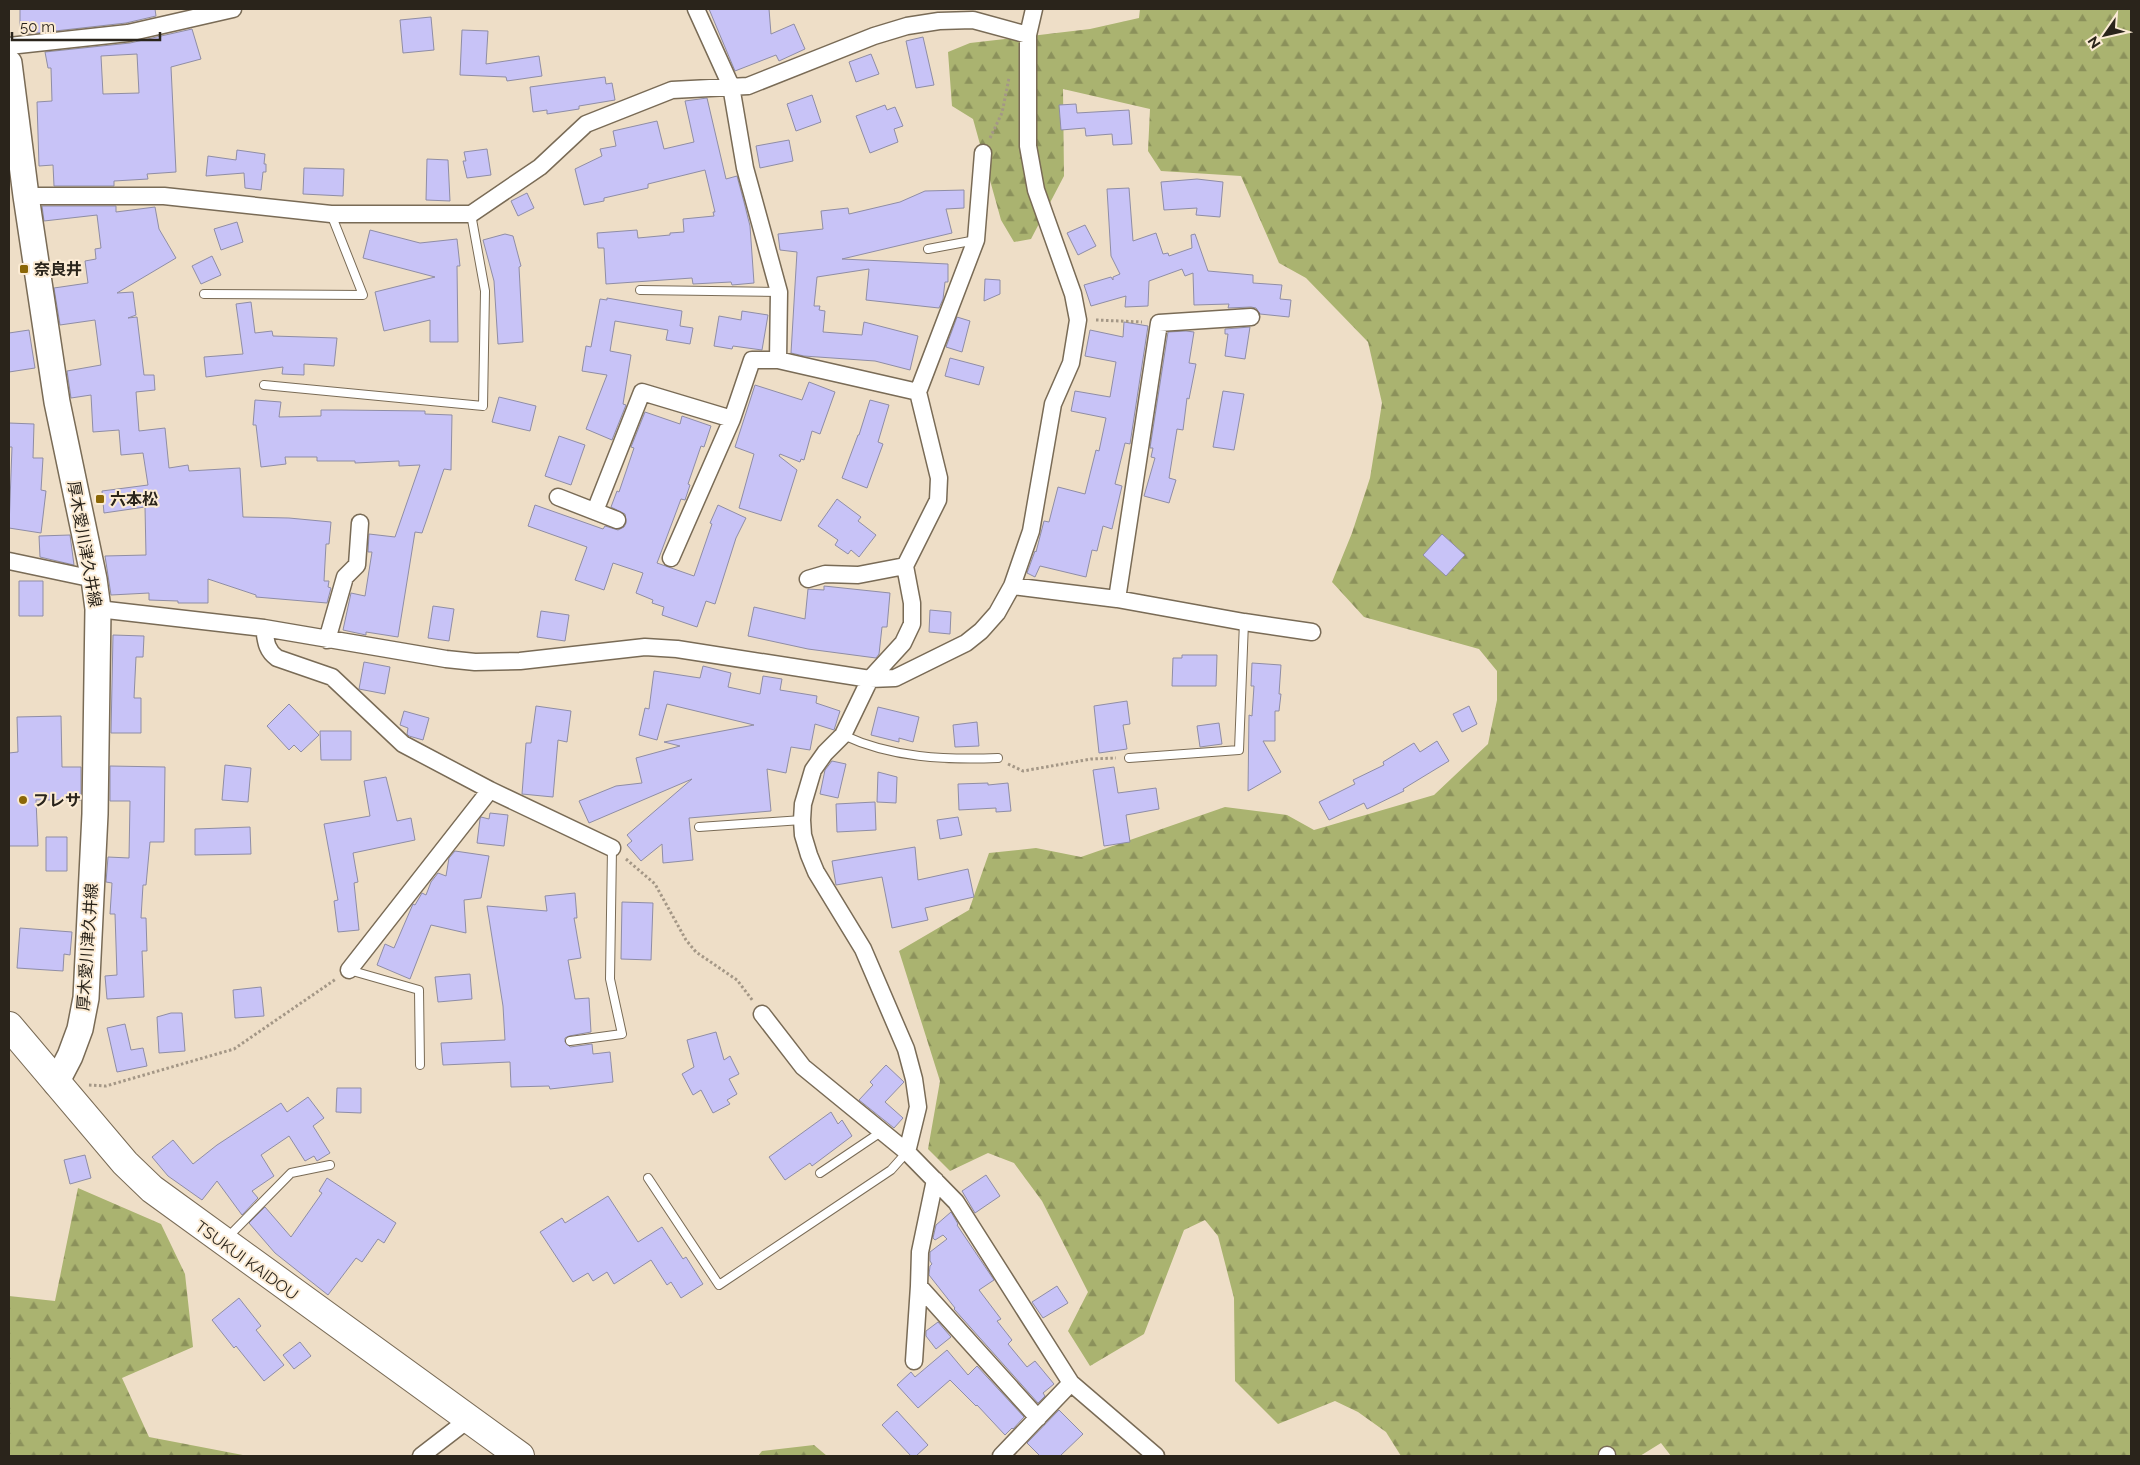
<svg xmlns="http://www.w3.org/2000/svg" width="2140" height="1465" font-family="Raleway,'Noto Sans JP',sans-serif">
<style>
.forest{fill:url(#forest-firs)}
.building{fill:#c8c3f7;stroke:#8f8da5;fill-rule:evenodd}
.lines{fill:none;stroke-linecap:round;stroke-linejoin:round}
.lane-casing{stroke:#796b56;stroke-width:10}
.street-casing{stroke:#796b56;stroke-width:19}
.primary-casing{stroke:#796b56;stroke-width:28}
.highway-casing{stroke:#796b56;stroke-width:30}
.path{stroke:#a49786;stroke-width:3;stroke-dasharray:2.5 2.5;stroke-linecap:butt}
.lane{stroke:#fff;stroke-width:8}
.street{stroke:#fff;stroke-width:16}
.primary{stroke:#fff;stroke-width:25}
.highway{stroke:#fff;stroke-width:28}
.poi-dot{fill:#8b6707;stroke:#fbebd4;stroke-width:2}
.labels{text-anchor:middle;stroke-width:4;stroke-linejoin:round;paint-order:stroke}
.poi-label{font-size:16px;font-weight:bold;fill:#2a241b;stroke:#fbebd4;text-anchor:start}
.street-label{font-size:16px;fill:#2a241b;stroke:#fbebd4}
</style>
<defs>
<pattern id="forest-firs" width="22" height="20" patternUnits="userSpaceOnUse" patternTransform="scale(1.25)"><rect width="22" height="20" fill="#aab370"/><path d="M5 1l3.5 6h-7zM16 11l3.5 6h-7z" fill="#8b915b"/></pattern>
</defs>
<rect width="100%" height="100%" fill="#eedec7"/>
<path class="forest" d="M1140 9H2131V1456H1671L1661 1443 1640 1456H1401L1386 1432 1358 1412 1335 1401 1278 1424 1235 1381 1234 1298 1218 1236 1205 1220 1184 1230 1144 1334 1090 1366 1068 1331 1088 1292 1042 1201 1014 1163 988 1153 950 1171 928 1149 940 1081 899 951 969 910 989 853 1036 848 1081 857 1225 807 1287 815 1314 830 1434 795 1488 744 1497 700V671L1479 649 1364 617 1332 582 1352 533 1370 478 1382 403 1368 342 1306 278 1279 263 1241 176 1161 171 1148 151 1150 109 1063 89 1064 176 1031 239 1014 242 1001 220 973 119 952 106 948 52 970 43 1090 29 1139 18Z
M78 1188 161 1224 185 1274 193 1347 122 1378 149 1437 248 1456H9V1296L55 1301Z
M814 1445 827 1456H758L762 1451Z"/>
<path class="building" d="M20 9H155L156 16 126 23 37 33H20Z
M709 9H769L771 34 794 24 805 49 779 61 776 55 735 71Z
M431 17 434 50 403 53 400 20Z
M192 29 201 59 171 67 176 172 147 174 148 179 114 181V186H54L53 165 39 166 37 102 52 101 51 68H48L45 52 130 43ZM137 54 139 93 103 94 101 56Z
M462 30 488 31 486 64 539 56 542 76 507 81 506 77 460 75Z
M923 37 934 85 916 88 906 41Z
M871 54 879 74 856 82 849 62Z
M605 77 606 84 612 83 615 100 579 106V109L547 114V110L533 112 530 87Z
M812 95 821 122 796 131 787 104Z
M707 98 726 179 737 176 744 202 750 226 754 283 732 285 731 282 693 284 692 278 606 284 604 248H598L597 233 637 230 638 238 670 235V233L684 232 683 219 714 216 713 212H715L705 170 648 184V188L604 198V201L584 205 575 169 602 156 600 149 616 146 613 131 657 121 664 149 694 142 685 101Z
M1076 104 1077 113 1129 110 1132 144 1113 145 1112 134 1086 136 1085 128 1061 130 1059 105Z
M885 105 887 110 895 107 903 126 894 129 898 142 870 153 856 116Z
M789 140 793 161 760 168 756 146Z
M487 149 491 175 467 178 463 161H466L464 152Z
M237 150 265 154 264 164H266V172H263L261 190 245 188 244 173 206 176 208 156 236 160Z
M427 159 448 160 450 201 426 200Z
M304 168 344 169 343 196 303 194Z
M1197 179 1223 182 1220 217 1196 215 1197 208 1164 210 1161 182Z
M1129 188 1133 241 1156 233 1163 254 1168 253 1169 256 1192 248 1191 235 1195 234 1208 271 1253 275V283L1282 285 1280 299 1291 300 1289 317 1260 314 1256 308 1251 307 1228 308 1229 304 1194 305 1193 273 1185 276 1182 269 1149 281 1148 306 1125 307 1126 296 1091 306 1084 285 1111 277 1113 280V277L1120 274 1111 256 1107 189Z
M964 190V208L946 209 952 233 842 259 948 264V282H945L943 299 939 308 866 300 869 269 817 277 814 306H820L819 310 825 311 823 332 862 335 864 322 918 336 910 370 875 361 804 356 791 353 797 252 780 250 778 234 823 229 821 211 848 208 849 214 900 202 925 191Z
M527 193 534 208 518 216 511 201Z
M42 206H116V212L155 207 159 229 176 258 117 293 133 292 136 315 128 318 137 317 144 375H154L155 390 136 392 139 431 165 428 169 468 188 465 189 471 240 468 243 517 289 518 331 522 329 544H326L324 581H329L328 587 331 588 327 603 256 597V595L208 579V603H178V601L149 600V593L111 595 105 556 146 555 145 507 104 513 102 491 148 485 143 453 121 455 119 430 93 432 91 395 71 398 67 371 101 365 95 320 60 325 54 288 88 283 85 261 96 259 95 249 101 248 97 215 44 221Z
M237 222 243 242 221 250 214 229Z
M1085 225 1096 246 1078 255 1067 233Z
M370 230 420 243 457 239 460 266H457L458 342H430V320L384 331 375 292 435 277 363 258Z
M505 234 513 236 521 266 519 267 523 342 498 344 494 281 483 240Z
M212 256 221 275 201 284 192 266Z
M985 279 1000 280V294L984 301Z
M607 298 682 311 680 326 693 328 690 344 666 340 668 330 615 321 610 351 631 355 623 404 626 405 612 440 586 429 607 375 582 371 586 346 591 347 600 299 607 300Z
M251 302 255 333 272 331 273 336 337 338 334 366 304 364V375L282 374 283 367 206 377 204 357 243 354 236 304Z
M742 311 768 315 762 350 733 346 732 349 714 346 719 316 741 320Z
M957 317 970 321 962 352 946 347Z
M1124 322 1148 326 1130 444 1125 443 1115 484 1122 486 1112 529 1103 526 1097 551 1092 550 1086 577 1040 566 1035 577 1027 573 1035 551 1036 552 1044 521 1049 522 1058 487 1085 494 1096 450 1099 451 1106 418 1071 411 1075 391 1110 397 1116 362 1085 356 1090 330 1123 337Z
M1250 327 1245 359 1225 356 1228 334H1225V329Z
M29 330 35 368 9 372V333Z
M1186 331 1194 332 1189 363 1196 364 1189 399 1187 398 1183 430 1177 429 1169 478 1176 480 1169 503 1144 496 1155 458 1151 457 1153 448H1150L1168 332Z
M950 358 984 367 979 385 945 376Z
M809 382 835 392 820 434 812 431 804 460 801 459 800 462 780 454 779 456 797 470 781 521 739 508 754 454 735 447 755 385 802 400Z
M1223 391 1244 394 1234 450 1213 447Z
M499 397 536 406 530 431 492 422Z
M255 400 281 402 279 417 321 416V410H342L425 411V414L452 415 451 470 444 469 422 533 415 532 398 637 366 632V635L343 630 351 593 365 596 372 552H368L369 534 395 537 420 465 399 466V461L355 463V461H317V457H285L286 464 261 467 256 425H253Z
M870 400 889 405 878 442 883 444 867 488 842 478 858 435H859Z
M645 412 680 424 682 416 711 426 704 447 701 446 688 484 690 485 685 500 681 499 657 563 694 576 712 524 710 523 718 505 746 518 736 538 715 604 706 601 697 627 662 615 664 607 652 603 653 600 636 593 643 573 613 563 604 590 575 580 587 547 528 526 535 505 603 529 605 526 618 530 624 527 626 523 625 514 611 507 617 491 619 492 634 448 631 447Z
M9 423 34 424 33 458H43L41 490 46 491 41 533 9 528 12 447H9Z
M559 436 585 445 571 485 545 476Z
M837 499 861 517 858 521 876 535 859 557 851 550 848 554 835 545 838 540 818 526Z
M1442 534 1465 555 1446 576 1423 555Z
M70 535 74 565 40 557 39 536Z
M19 581H43V616H19Z
M824 586 890 593 887 627H882L879 654 876 658 808 649 748 636 754 607 805 619 808 589 824 590Z
M433 606 454 609 449 641 428 638Z
M930 610 951 612 950 634 929 632Z
M541 611 569 615 565 641 537 637Z
M113 635 144 636 143 657H136L134 698H141V733H111Z
M1182 655H1217L1216 686H1172L1173 658H1182Z
M364 662 390 667 385 694 359 689Z
M1252 663 1281 665 1279 694H1281L1279 711H1275V741H1263L1281 772 1248 791 1249 715 1252 716 1254 686H1251Z
M703 666 731 673 728 687 760 694 763 676 782 679 780 690 817 696 816 703 840 711 834 730 815 724 810 750 791 747 786 773 767 769 771 811 689 818 693 860 663 863 662 844 641 861 627 845 632 841 627 835 692 779 589 823 579 801 616 786 642 783 636 758 680 746 664 742 754 725 667 704 657 740 639 735 645 708 649 709 654 671 700 678Z
M1127 701 1130 724 1123 725 1127 749 1099 753 1094 706Z
M289 704 319 735 301 752 294 745 289 750 267 726Z
M536 706 571 711 567 742 558 740 553 797 522 794 526 743H531Z
M1469 706 1477 724 1462 732 1453 714Z
M878 707 919 717 913 742 899 738V742L871 735Z
M404 711 429 718 423 740 409 736 407 734 408 728 400 725Z
M61 716 62 767H81V800H36L38 846H9V753L18 752 17 717Z
M977 722 979 746 955 747 953 725Z
M1219 723 1222 744 1200 747 1197 726Z
M320 731H351V760H321Z
M1437 741 1449 761 1403 789 1404 791 1367 809 1364 803 1329 820 1319 802 1355 784 1353 780 1384 765 1383 762 1414 743 1420 752Z
M832 761 846 764 838 798 820 794 825 770Z
M225 765 251 768 248 802 222 800Z
M110 766 165 767 164 842H150L146 885H143L141 918H146L147 951H142L144 997 107 999 105 976 117 975 115 914H110L112 883 106 882 108 857 129 858 130 801H110Z
M1114 767 1118 793 1156 788 1159 809 1126 815 1130 842 1104 846 1093 770Z
M878 772 897 777 896 803 877 802Z
M386 777 397 821 411 818 415 840 353 853 358 882 354 883 359 930 338 932 334 901 338 900 324 824 370 816 364 781Z
M988 783V785L1008 783 1011 811 996 812V808L959 810 958 784Z
M875 802 876 830 837 832 836 804Z
M490 813 508 815 504 846 477 843 480 819 481 817 489 819Z
M958 817 962 835 940 839 937 820Z
M250 827 251 854 195 855V829Z
M46 837H67V871H46Z
M915 847 918 880 968 869 974 897 925 908 928 920 892 928 882 877 836 885 832 861Z
M455 851 489 856 481 898 464 900 466 933 431 925 410 979 377 965 385 944 394 948 413 904 415 905 422 893 426 895 431 882 438 873 446 876 449 858Z
M575 893 577 918H574L581 958 568 960 575 999 589 998 591 1032 569 1036 565 1038V1042L570 1047 592 1044 593 1054 610 1052 613 1082 550 1089 549 1086 511 1087 510 1062 443 1065 441 1043 505 1040 503 1006 487 906 547 911 545 896Z
M622 902 653 903 651 960 621 959Z
M20 928 72 932 70 955 64 954 63 971 17 968Z
M470 974 472 999 438 1002 435 977Z
M261 987 264 1016 235 1018 233 990Z
M171 1013H182L185 1051 159 1053 157 1017Z
M125 1024 131 1050 143 1048 147 1066 117 1072 107 1028Z
M716 1032 724 1060 730 1056 739 1074 729 1079 737 1094 727 1100 730 1104 713 1113 701 1090 693 1095 682 1074 694 1067 687 1040Z
M886 1065 904 1082 885 1102 903 1118 894 1128 859 1100 873 1085 870 1082Z
M337 1088H361V1113L336 1112Z
M308 1097 324 1118 313 1126 330 1153 317 1161 314 1156 305 1161 289 1136 261 1155 274 1176 252 1191 258 1198 242 1215 217 1181 202 1200 168 1176 152 1157 173 1140 193 1164 217 1145 281 1103 287 1112Z
M831 1112 838 1124 842 1120 852 1136 812 1166 810 1163 785 1180 769 1157Z
M85 1155 91 1178 70 1184 64 1160Z
M986 1175 1000 1196 975 1213 962 1191Z
M327 1178 396 1223 384 1243 378 1239 362 1262 356 1258 328 1295 275 1253 249 1223 265 1207 291 1237 322 1193 319 1191Z
M608 1196 638 1242 662 1227 683 1259 686 1257 703 1284 681 1298 671 1282 667 1285 651 1260 614 1284 607 1272 593 1281 588 1273 573 1282 540 1232 562 1218 565 1223Z
M951 1212 958 1224 957 1225 994 1280 979 1290 1001 1319 997 1321 1012 1340 1008 1344 1027 1367 1035 1361 1054 1384 1043 1393 1045 1396 1038 1403 954 1309 955 1308 929 1275 930 1266 932 1264 930 1261V1252L947 1239 943 1235 935 1240 933 1238 936 1225Z
M1057 1286 1068 1303 1043 1318 1032 1302Z
M239 1298 261 1326 256 1330 284 1365 264 1381 236 1346 234 1348 212 1320Z
M938 1322 951 1337 936 1349 926 1336V1331Z
M300 1342 311 1356 294 1369 283 1355Z
M947 1350 968 1375 977 1366 1024 1417 1013 1429 1012 1428 1005 1435 977 1405 976 1406 950 1380 918 1408 897 1385 911 1372 915 1377Z
M1059 1410 1083 1434 1060 1456H1040L1027 1443Z
M897 1411 928 1445 916 1456H911L882 1425Z"/>
<g class="lines">
<g class="lane-casing">
<path id="lane" d="M928 249 976 240
M640 290 779 292
M204 294 363 295 331 214
M264 385 483 406 485 291 471 214
M843 735C892 758 945 760 998 758
M1129 758 1239 750 1244 622
M699 827 802 820
M349 970 419 990 420 1065
M570 1041 622 1034 610 979 612 848
M820 1173 881 1132
M648 1178 719 1285 891 1170 907 1152
M227 1238 291 1173 330 1165"/>
</g>
<g class="street-casing">
<path id="street" d="M696 9 731 86 745 168 779 292 778 360
M9 46 128 33 233 9
M983 153 976 240 918 392 939 478 938 500 905 566 912 603V624L903 643 870 679 843 735 825 753 813 770 803 804 802 820 803 835 809 855 816 872 863 949 906 1049 914 1079 918 1107 907 1152 956 1202 1071 1383 1156 1456
M26 196H164L331 214H471L540 167 586 124 672 90 748 86 874 36 907 26 939 21 973 20 1028 35
M558 497 617 520
M595 511 642 392 732 419
M671 558 732 419 752 360H778L918 392
M9 561 94 579
M808 579 825 574 858 575 905 566
M1012 586 1117 599 1244 622 1312 632
M1117 599 1159 323 1251 317
M98 609 264 628 446 659 475 662 520 661 645 647 677 649 870 679 895 678 966 643 981 631 997 613 1012 586 1031 531 1053 404 1071 363 1078 320 1073 294 1036 190 1028 146V35L1034 9
M264 628C266 641 266 650 277 658L332 677 403 744 490 790 612 848
M327 640 345 577 357 565 360 523
M349 970 490 790
M762 1014 803 1067 907 1152
M935 1180 920 1252 919 1286 1038 1418
M914 1361 919 1286
M421 1456 469 1419
M1001 1456 1071 1383
M1607 1456V1455"/>
</g>
<g class="primary-casing">
<path id="primary" d="M9 63 26 196 57 402 94 579 98 609 95 814 86 998 80 1029 70 1056 56 1083"/>
</g>
<g class="highway-casing">
<path id="highway" d="M9 1026 125 1163 152 1189 520 1456"/>
</g>
<path class="path" d="M990 138 1002 113 1009 78
M1096 320 1142 322
M1008 764 1023 771 1091 759 1116 758
M626 859 655 884 686 940 696 952 737 980 753 1001
M89 1085 106 1086 234 1049 336 979"/>
<use href="#lane" class="lane"/>
<use href="#street" class="street"/>
<use href="#primary" class="primary"/>
<use href="#highway" class="highway"/>
</g>
<g class="poi-dot">
<rect x="19" y="264" width="10" height="10" rx="2.5"/>
<rect x="95" y="494" width="10" height="10" rx="2.5"/>
<circle cx="23" cy="800" r="5"/>
</g>
<g class="labels">
<g class="poi-label">
<text x="34" y="275">奈良井</text>
<text x="110" y="505">六本松</text>
<text x="33" y="806">フレサ</text>
</g>
<g class="street-label">
<text transform="translate(85 544) rotate(80)" y="6">厚木愛川津久井線</text>
<text transform="translate(87 947) rotate(-86)" y="6">厚木愛川津久井線</text>
<text transform="translate(247 1260) rotate(36)" y="6">TSUKUI KAIDOU</text>
</g>
</g>
<rect width="2140" height="1465" fill="none" stroke="#2a241b" stroke-width="20"/>
<g transform="translate(2105 35) rotate(236)" stroke="#fbebd4" stroke-width="4" paint-order="stroke">
<path d="M0-4L9 19L0 12L-9 19Z" fill="#2a241b"/>
<text y="-8" font-size="14" font-weight="bold" text-anchor="middle" fill="#2a241b">N</text>
</g>
<path d="M12 32v8h148v-8" fill="none" stroke="#2a241b" stroke-width="2.5"/>
<text x="20" y="32" font-size="15" fill="#2a241b" stroke="#fbebd4" stroke-width="4" paint-order="stroke">50 m</text>
</svg>
